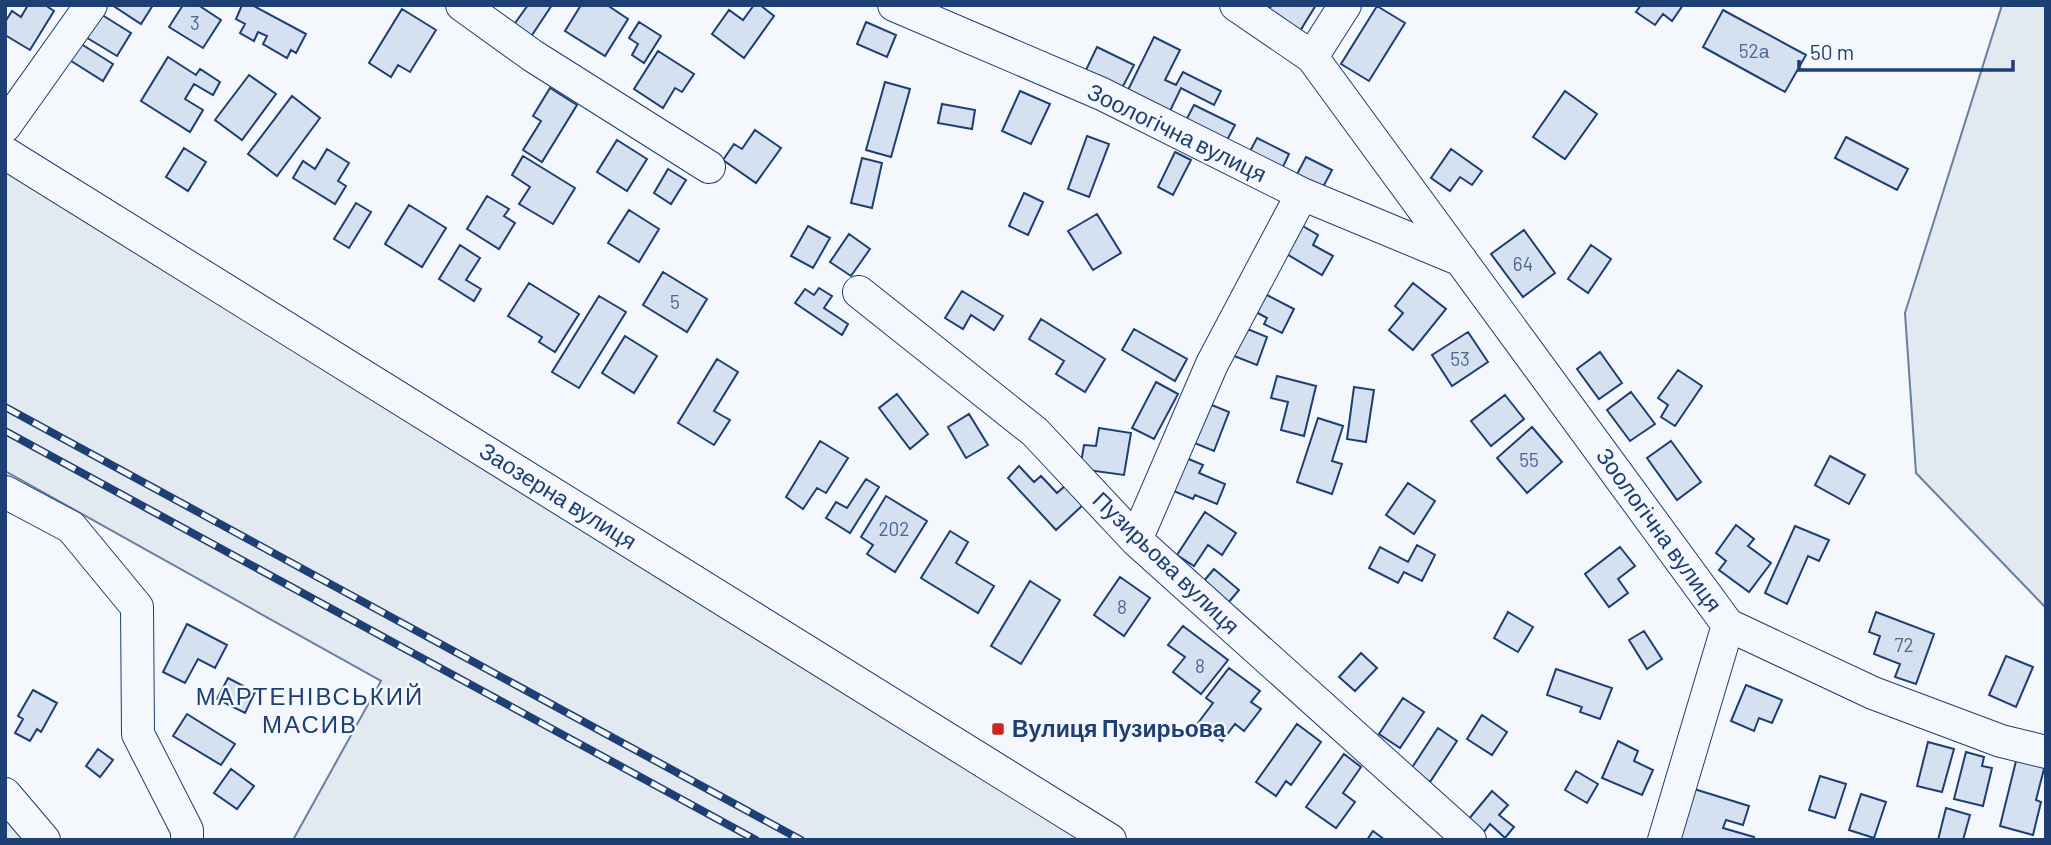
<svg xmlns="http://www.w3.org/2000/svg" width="2051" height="845" font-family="Barlow,sans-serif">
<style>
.green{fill:#e3e9f0;stroke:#687fa3;stroke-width:2}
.building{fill:#d5e0f0;stroke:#1d3f73;stroke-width:2}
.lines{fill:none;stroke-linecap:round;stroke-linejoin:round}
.minor-casing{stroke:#1d3f73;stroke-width:34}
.minor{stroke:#f4f7fb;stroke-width:32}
.rail-casing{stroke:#1d3f73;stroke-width:8}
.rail{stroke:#f4f7fb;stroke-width:5;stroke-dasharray:16;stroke-linecap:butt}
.poi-dot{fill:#c62828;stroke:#f4f7fb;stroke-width:2.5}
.labels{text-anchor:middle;stroke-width:5;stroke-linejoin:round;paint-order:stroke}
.number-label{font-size:19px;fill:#4b6792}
.street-label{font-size:23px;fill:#1d3f73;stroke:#f4f7fb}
.poi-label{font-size:23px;font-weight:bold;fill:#1d3f73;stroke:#f4f7fb;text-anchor:start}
.neighbourhood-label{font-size:24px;letter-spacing:2px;fill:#1d3f73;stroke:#f4f7fb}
</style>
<rect width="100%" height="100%" fill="#f4f7fb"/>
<path class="green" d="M2002 5H2046V608L1916 473 1905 313Z
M5 153 1110 840H293L381 681 5 471Z
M5 807 33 840H5Z"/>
<path class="building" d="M28 5H45L54 11 30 50 5 35V22L12 11 21 17Z
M112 5H153L141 24Z
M183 5H198L221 20 203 48 169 27Z
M242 5H252L306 34 296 53 291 50 287 58 263 44 267 36 258 32 254 41 240 33 245 24 236 19Z
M528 5H552L530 38 513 26Z
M581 5H607L628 19 605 56 565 31Z
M754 5H760L774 16 744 58 712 34 729 10 743 20Z
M1272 5H1316L1300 31 1268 11Z
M1641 5H1683L1672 21 1663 14 1655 25 1636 12Z
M1377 6 1405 23 1369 81 1341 64Z
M402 9 436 30 410 72 398 65 391 77 369 63Z
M1723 10 1806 55 1785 92 1703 47Z
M99 13 131 33 117 56 84 36Z
M639 22 661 36 644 63 632 55 638 44 629 38Z
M866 22 896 35 887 57 857 44Z
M1154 37 1180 50 1165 80 1176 85 1183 72 1221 91 1214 105 1181 88 1170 111 1128 90Z
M78 42 113 64 103 81 68 59Z
M1097 47 1134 65 1121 90 1085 72Z
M658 51 694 74 682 92 675 88 663 108 634 89Z
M168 57 196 75 200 69 220 82 213 95 194 84 185 99 203 110 190 132 141 101Z
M249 75 276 94 242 140 215 120Z
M885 82 910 89 891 157 866 150Z
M550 88 577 105 542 162 523 150 541 121 533 116Z
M1020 91 1050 104 1031 144 1002 131Z
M1565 91 1597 114 1565 159 1533 137Z
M292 96 320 118 277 176 248 154Z
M942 104 975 110 972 129 938 123Z
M1194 105 1235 125 1225 144 1184 124Z
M755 130 781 148 756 183 723 160 734 144 742 149Z
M1087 136 1109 144 1089 197 1068 189Z
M1846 137 1908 169 1897 190 1835 158Z
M1257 138 1289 154 1281 171 1248 155Z
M617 140 647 159 627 191 597 172Z
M184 148 206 162 188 191 166 177Z
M327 149 349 163 338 181 346 186 335 204 293 178 303 161 315 169Z
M1451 149 1482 171 1472 185 1460 177 1450 191 1431 178Z
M1175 152 1191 160 1173 195 1158 187Z
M523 156 575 188 553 224 519 204 530 187 512 175Z
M1306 157 1332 170 1322 189 1296 176Z
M862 158 882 163 872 208 851 203Z
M668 169 686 180 671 204 654 193Z
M1024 193 1043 202 1028 235 1009 226Z
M487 196 509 209 504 216 515 223 499 249 467 229Z
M356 203 371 212 349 248 334 239Z
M409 205 446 228 422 267 385 244Z
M629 210 659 229 639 262 608 243Z
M1097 214 1121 253 1093 270 1068 231Z
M1301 225 1318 235 1313 245 1333 256 1322 275 1285 253Z
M808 226 830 238 813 268 791 256Z
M1524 230 1555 273 1523 297 1491 254Z
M849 234 870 249 851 276 830 262Z
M460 245 480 258 466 280 481 289 474 301 439 279Z
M1591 245 1611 259 1588 293 1568 279Z
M663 272 707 299 687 332 643 305Z
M529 283 579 314 555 352 539 342 542 337 508 316Z
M1413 283 1446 309 1413 350 1389 330 1403 313 1395 306Z
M819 288 832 296 824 308 848 324 842 335 795 303 805 289 814 295Z
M962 291 1003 316 994 330 971 315 963 329 945 318Z
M1263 293 1294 309 1282 333 1264 324 1267 318 1254 311Z
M599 296 626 312 579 388 552 372Z
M1041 319 1105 359 1085 392 1056 374 1064 361 1029 339Z
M1245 328 1267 337 1257 365 1234 356Z
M1134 329 1187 359 1175 381 1122 350Z
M1468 332 1488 362 1452 386 1432 355Z
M625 336 657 356 634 393 602 373Z
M1600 352 1622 383 1599 399 1577 369Z
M717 359 738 372 714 411 730 420 714 445 678 423Z
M1678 370 1702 386 1675 426 1661 417 1668 405 1658 398Z
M1277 376 1316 386 1304 436 1281 430 1288 402 1271 398Z
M1156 382 1178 394 1154 439 1132 428Z
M1354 387 1374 390 1366 442 1347 439Z
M1631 392 1655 424 1630 441 1607 410Z
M897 394 928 434 910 449 879 408Z
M1505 395 1524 419 1491 446 1471 421Z
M1202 401 1229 412 1214 451 1187 440Z
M969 414 988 445 966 458 948 427Z
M1318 418 1343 426 1332 461 1342 464 1332 494 1297 482Z
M1532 427 1562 462 1527 493 1497 458Z
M1099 428 1131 433 1124 475 1080 469 1084 445 1096 446Z
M820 441 848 458 826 493 817 488 803 509 786 497Z
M1671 441 1701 482 1677 500 1647 458Z
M1830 456 1865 475 1849 504 1815 485Z
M1184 457 1203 465 1199 473 1225 484 1217 504 1195 495 1193 499 1171 490Z
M1019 466 1034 482 1041 476 1057 493 1066 485 1084 504 1056 530 1008 478Z
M866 479 879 487 850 533 826 518 836 502 847 508Z
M1408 483 1435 501 1414 534 1386 515Z
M886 496 927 521 895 572 867 554 873 545 861 537Z
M1205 512 1236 533 1222 555 1208 545 1194 566 1177 555Z
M1736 525 1754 539 1748 546 1771 563 1749 592 1719 570 1726 561 1716 553Z
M1795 526 1829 540 1819 561 1808 556 1787 604 1765 593Z
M950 531 968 542 956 563 994 586 978 613 921 578Z
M1417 545 1435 555 1422 581 1404 572 1398 583 1369 568 1380 547 1408 562Z
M1620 547 1635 566 1618 579 1628 593 1609 607 1585 574Z
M1214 569 1239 590 1228 603 1203 582Z
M1120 577 1150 598 1124 636 1094 615Z
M1030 581 1060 600 1021 664 991 646Z
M1508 612 1533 627 1518 652 1494 638Z
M1876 612 1934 634 1916 684 1895 677 1900 664 1874 654 1880 636 1869 632Z
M187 624 227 645 215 668 198 659 185 683 163 672Z
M1183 626 1228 660 1201 694 1173 672 1185 657 1168 645Z
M1644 631 1662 659 1647 669 1629 640Z
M1361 653 1377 668 1355 691 1339 677Z
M2006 656 2033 667 2016 707 1989 695Z
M1229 668 1260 691 1251 702 1261 709 1244 731 1235 724 1222 741 1198 723 1213 703 1206 698Z
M1556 669 1612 688 1600 719 1580 712 1582 707 1547 695Z
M228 678 255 692 245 713 217 699Z
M1746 685 1782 700 1772 723 1759 718 1754 731 1731 721Z
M33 690 57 703 41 732 37 729 30 741 15 733 23 719 18 716Z
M1403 698 1424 712 1400 748 1379 734Z
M187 714 235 744 221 765 173 736Z
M1482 715 1507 732 1492 755 1467 739Z
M1297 724 1321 742 1291 785 1286 781 1276 796 1256 782Z
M1438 728 1457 741 1430 782 1411 769Z
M1618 741 1638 751 1634 761 1653 770 1642 795 1602 778Z
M1928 742 1954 749 1942 792 1917 786Z
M98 749 113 760 100 777 86 766Z
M1966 752 1984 757 1982 766 1992 768 1983 806 1954 799Z
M1344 754 1361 767 1343 793 1355 802 1336 828 1306 807Z
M2017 757 2045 765 2036 800 2041 802 2033 835 2000 826Z
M231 769 254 786 237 809 214 793Z
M1576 771 1598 784 1587 803 1565 790Z
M1820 776 1846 784 1835 818 1809 810Z
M1691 788 1749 806 1743 825 1726 820 1723 828 1754 837 1753 840H1678Z
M1492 791 1508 805 1499 815 1514 827 1505 838 1490 824 1483 833 1468 820Z
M1861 794 1886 802 1874 838 1849 830Z
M1946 808 1970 815 1963 840H1938Z
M1373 831 1385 840H1367Z"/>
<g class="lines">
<g class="minor-casing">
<path id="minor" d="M462 5 533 56 709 167
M894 5 1102 94 1302 194 1461 260
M1236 5 1312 57 1728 625 1873 693 2001 741 2046 752
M1312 57 1345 5
M5 126 91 5
M5 153 1110 840
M859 292 1035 432 1136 540 1470 840
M5 492 71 527 137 607 138 734 187 830V840
M1136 540 1212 364 1302 194
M5 794 44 840
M1664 840 1728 625"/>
</g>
<use href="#minor" class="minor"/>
<g class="rail-casing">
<path id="rail" d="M5 407 801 840
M5 431 756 840"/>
</g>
<use href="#rail" class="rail"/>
</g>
<rect class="poi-dot" x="991" y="722" width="14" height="14" rx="3.5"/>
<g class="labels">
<g class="number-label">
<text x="195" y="30">3</text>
<text x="1754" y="58">52а</text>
<text x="1523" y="271">64</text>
<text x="675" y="309">5</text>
<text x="1460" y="366">53</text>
<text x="1529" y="467">55</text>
<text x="894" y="536">202</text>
<text x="1122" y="614">8</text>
<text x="1904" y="652">72</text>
<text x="1200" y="673">8</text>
</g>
<g class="street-label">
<text transform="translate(1177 133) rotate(26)" y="8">Зоологічна вулиця</text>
<text transform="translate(558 496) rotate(32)" y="8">Заозерна вулиця</text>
<text transform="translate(1659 530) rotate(54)" y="8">Зоологічна вулиця</text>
<text transform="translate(1166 563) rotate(44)" y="8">Пузирьова вулиця</text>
</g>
<g class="poi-label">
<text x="1012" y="737">Вулиця Пузирьова</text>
</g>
<g class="neighbourhood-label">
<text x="310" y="705">МАРТЕНІВСЬКИЙ<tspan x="310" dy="28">МАСИВ</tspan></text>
</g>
</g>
<rect width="2051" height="845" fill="none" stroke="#1d3f73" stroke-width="14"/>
<path d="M1799 60v10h214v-10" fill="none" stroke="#1d3f73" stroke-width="3.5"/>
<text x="1810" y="60" font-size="21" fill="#1d3f73" stroke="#f4f7fb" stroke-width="5" paint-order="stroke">50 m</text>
</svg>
